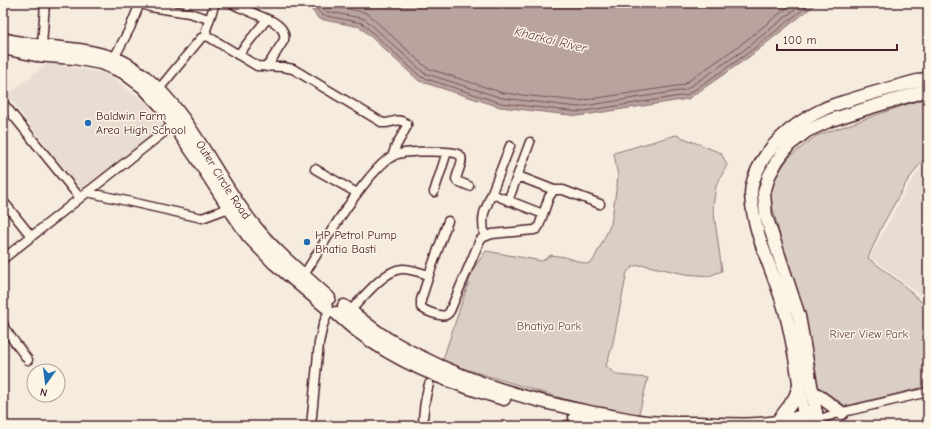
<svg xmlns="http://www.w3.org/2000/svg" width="931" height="429" font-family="'Comic Neue',sans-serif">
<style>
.built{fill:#e8ddd0}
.green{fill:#dbcec4;stroke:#927678}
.water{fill:#b8a39e;stroke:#8c6e70}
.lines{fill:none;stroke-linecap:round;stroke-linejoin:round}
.shore{stroke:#765459;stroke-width:1}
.minor-casing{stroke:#4a1f2b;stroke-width:11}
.secondary-casing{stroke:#4a1f2b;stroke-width:15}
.minor{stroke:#fcf5e5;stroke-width:8}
.secondary{stroke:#fcf5e5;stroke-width:12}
.poi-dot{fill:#1f6fb2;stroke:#fcf5e5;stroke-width:1.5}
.labels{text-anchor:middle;stroke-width:3;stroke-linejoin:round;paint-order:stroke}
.poi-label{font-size:12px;fill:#4a1f2b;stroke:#fcf5e5;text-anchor:start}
.street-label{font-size:12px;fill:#4a1f2b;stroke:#fcf5e5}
.park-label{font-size:12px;fill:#6e4b51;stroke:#fcf5e5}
.water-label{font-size:13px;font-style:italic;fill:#704d53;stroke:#fcf5e5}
</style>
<rect width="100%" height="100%" fill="#f5ecde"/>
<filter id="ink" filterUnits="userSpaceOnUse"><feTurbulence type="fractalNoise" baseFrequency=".025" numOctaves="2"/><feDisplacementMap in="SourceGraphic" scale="8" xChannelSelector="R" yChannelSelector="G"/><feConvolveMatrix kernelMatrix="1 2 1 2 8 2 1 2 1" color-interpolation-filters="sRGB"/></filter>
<g filter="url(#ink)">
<path class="built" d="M48 63 107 74 146 103 164 127 80 190 7 95Z
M928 158V303L919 294 870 257 907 188Z"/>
<path class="green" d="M928 97V153L906 183 882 226 868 258 902 284 928 308V386L846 406 818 387 807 327 781 240 769 194 777 175 788 158 816 136Z
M676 135 721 153 727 165 716 186 713 206 722 271 709 276 685 274 644 265 634 266 627 272 612 347 606 366 617 375 648 378 637 421 442 362 473 269 486 251 542 261 551 255 565 257 587 264 593 261 611 224 618 177 614 153Z"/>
<path class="water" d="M306 3H817L749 57 688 99 578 116 500 107 419 81 360 27 319 19Z"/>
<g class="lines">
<path class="shore" d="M311 3 322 15 362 23 421 77 501 103 578 112 687 95 747 54 811 3
M318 3 324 11 361 18 365 19 424 73 502 98 578 107 685 90 744 50 803 3
M325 3 328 5 363 12 368 14 427 68 503 93 578 101 683 85 740 45 793 3"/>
<g class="minor-casing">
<path id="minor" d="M231 3 239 7 272 21C279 25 286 31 284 40L267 67
M207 36 206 30 215 3
M42 46 45 3
M238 55 267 19
M114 58 130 28 140 3 150 7 189 13 209 19
M159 89 201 38 207 36 209 37 257 66 283 67 293 69 383 123C392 124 398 116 407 124V126L395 148 392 157
M3 103 80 198
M315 169 357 193
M518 176 554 190
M87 192 202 218 229 208
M434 192 447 152
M492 194 543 214
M3 201 31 236
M508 201 530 142
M484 237 483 220 484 213 510 146
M3 259 80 198 177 122
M304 275C325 241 345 207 370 177 377 169 385 159 395 155 405 151 435 151 447 152 470 153 460 163 456 179L457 181 469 186
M429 275 448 221
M350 311C362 299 384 270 402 269 409 268 421 273 429 275L421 300V307C425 311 440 317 446 315 448 314 449 313 450 311L480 240 484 237 492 234 534 230 537 229 539 226 549 197 554 190H563L600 204
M3 323 5 329 28 360
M817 420 835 414 928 392
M311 426 319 343 323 325 329 310
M423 426C423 411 425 398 429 384
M567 426V425"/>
</g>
<g class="secondary-casing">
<g id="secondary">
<path id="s1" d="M3 39C42 50 84 45 121 61 130 65 137 71 144 76 192 115 215 177 253 224 275 252 303 274 329 298"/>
<path d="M3 48 36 55 74 58 101 63 123 72 143 87 160 105 196 157 229 208 248 236 274 263 326 307"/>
<path d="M344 306C360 318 375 332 393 342 457 379 522 399 594 413 609 415 624 419 639 421 658 424 679 423 699 423 725 424 752 426 777 422 790 420 803 416 816 412"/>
<path d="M336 313C344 320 351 327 360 333 400 364 456 385 504 399"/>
<path d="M812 391 842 413"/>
<path d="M575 417 616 426"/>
<path d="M817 419 799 316 766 216 764 193 769 176 777 161 789 145 807 131 831 120 865 109 928 90"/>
<path d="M777 422 790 405 795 397 799 386"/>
<path d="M805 423C799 385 795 345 784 307 773 270 753 234 751 194 751 183 757 170 762 161 776 138 800 120 824 109 832 105 841 103 850 100 875 92 902 85 928 78"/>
</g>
</g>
<use href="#minor" class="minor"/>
<use href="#secondary" class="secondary"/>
</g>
</g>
<g class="poi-dot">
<circle cx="88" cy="123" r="4"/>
<circle cx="307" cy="242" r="4"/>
</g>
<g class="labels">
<g class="poi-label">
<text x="96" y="120">Baldwin Farm<tspan x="96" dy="14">Area High School</tspan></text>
<text x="315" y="239">HP Petrol Pump<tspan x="315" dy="14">Bhatia Basti</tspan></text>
</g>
<g class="street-label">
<text dy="4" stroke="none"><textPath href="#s1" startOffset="279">Outer Circle Road</textPath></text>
</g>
<g class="park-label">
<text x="549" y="330">Bhatiya Park</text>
<text x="869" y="338">River View Park</text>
</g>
<g class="water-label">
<text transform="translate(551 39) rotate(14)" y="5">Kharkai River</text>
</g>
</g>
<rect width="931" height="429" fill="none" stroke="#fcf5e5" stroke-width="16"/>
<rect x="8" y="8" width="915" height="413" fill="none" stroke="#4a1f2b" stroke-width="1.5" filter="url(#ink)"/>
<g transform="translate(46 383) rotate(194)"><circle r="19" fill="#fcf5e5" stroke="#b59f9b"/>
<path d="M0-3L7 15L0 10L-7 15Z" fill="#1f6fb2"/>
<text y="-6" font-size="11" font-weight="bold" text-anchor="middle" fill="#4a1f2b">N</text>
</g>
<path d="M777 44v6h120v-6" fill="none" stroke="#4a1f2b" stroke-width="2"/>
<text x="783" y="44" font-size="12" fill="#4a1f2b" stroke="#fcf5e5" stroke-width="3" paint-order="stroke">100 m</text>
</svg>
